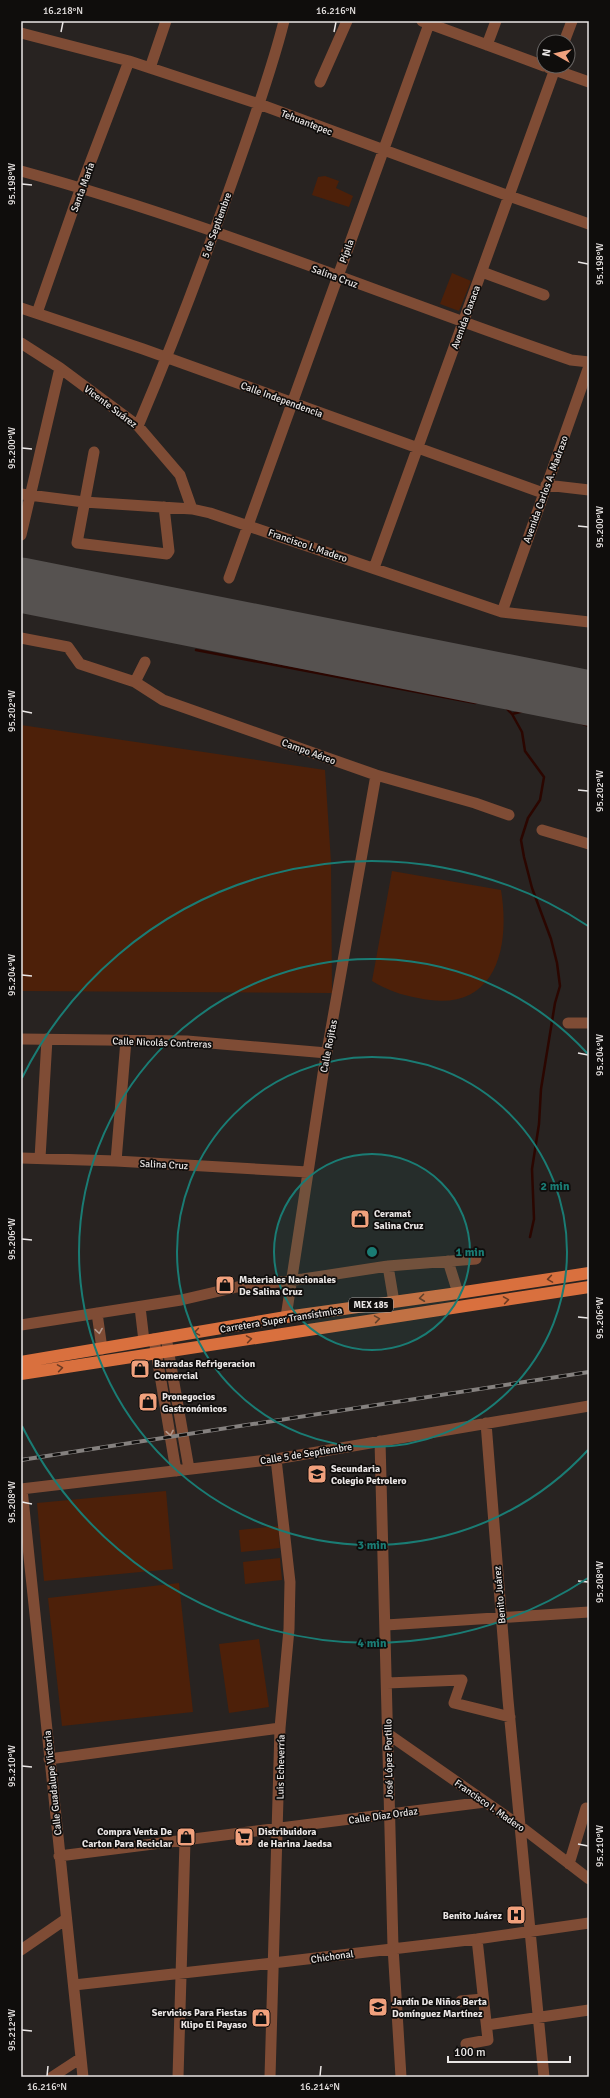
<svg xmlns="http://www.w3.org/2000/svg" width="610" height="2098" font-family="Signika,sans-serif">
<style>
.green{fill:#4d2009}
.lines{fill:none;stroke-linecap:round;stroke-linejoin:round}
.stream{stroke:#2b0600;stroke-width:2.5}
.runway{stroke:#565250;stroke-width:55}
.minor{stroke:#7f4c35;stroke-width:11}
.major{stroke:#d9703e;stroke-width:12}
.rail-casing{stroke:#85817f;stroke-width:4}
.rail{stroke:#0f0d0c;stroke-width:2.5;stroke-dasharray:8;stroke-linecap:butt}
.oneway{stroke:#6a3a22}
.oneway2{stroke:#b4998d}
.ticks{fill:none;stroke:#eae6e5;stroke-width:1.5}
.ring{fill:none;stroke:#1a7c74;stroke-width:2}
.labels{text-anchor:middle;stroke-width:3.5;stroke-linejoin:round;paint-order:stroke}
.shield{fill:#0f0d0c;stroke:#a8a5a4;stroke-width:1}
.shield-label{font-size:9px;font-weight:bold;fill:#eae6e5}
.street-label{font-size:10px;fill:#eae6e5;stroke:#0f0d0c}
.poi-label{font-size:10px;font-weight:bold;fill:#eae6e5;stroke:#0f0d0c;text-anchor:start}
.centre{fill:#1a7c74;stroke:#0f0d0c;stroke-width:2}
.ring-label{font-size:12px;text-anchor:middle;font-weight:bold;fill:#1a7c74;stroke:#0f0d0c;stroke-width:3.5;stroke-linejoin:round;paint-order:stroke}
.neatline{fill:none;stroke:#eae6e5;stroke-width:1.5}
.ticks-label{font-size:10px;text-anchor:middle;fill:#eae6e5}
</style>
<rect width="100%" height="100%" fill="#282321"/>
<path class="green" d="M325 176 339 181 336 188 353 196 349 207 312 195 318 177Z
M452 273 471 281 459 311 440 304Z
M21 725 325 770 331 862 332 993 21 991Z
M392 871 501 890C511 951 494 1015 418 998 401 995 387 990 372 981Z
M166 1491 173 1569 44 1581 37 1503Z
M278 1526 280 1548 241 1552 239 1530Z
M280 1558 282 1580 245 1584 243 1562Z
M179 1583 193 1712 62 1726 48 1598Z
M259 1639 269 1707 229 1713 219 1644Z"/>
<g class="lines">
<path class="stream" d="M196 650 475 703C498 699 496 697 512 714L544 706 554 714 589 726
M512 714 522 732 525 751 544 777 540 800 528 818 521 840 524 857 532 888 551 939 557 963 560 986 555 1003 541 1089 539 1124 532 1169 534 1219 530 1237"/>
<path class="runway" d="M21 585 589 698"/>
<path class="minor" d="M422 21 544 66
M21 33 129 61 259 104 509 196 589 224
M564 42 572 21
M487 45 496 21
M150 68 166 21
M549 68 589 82
M320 82 347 21
M21 171C208 222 387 297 571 360L589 362
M482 272 544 295
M21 308 143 349 543 493
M37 313 81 187 129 61
M21 343 60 368 138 426 180 475 192 509
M138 426C175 339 208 251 239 162 255 116 272 69 284 21
M94 452 77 543 167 554 169 551 164 507
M546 485 589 490
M21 494 84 502 192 509 210 513 502 612 589 622
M21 535 60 368
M374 568 556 66
M229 578 429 24
M502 612 589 366
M21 638 68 647 80 664 135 682
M145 662 135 682 163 700 376 775 475 803 509 815
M542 830 589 844
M568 1023H589
M21 1039 187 1041 327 1053
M21 1158 116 1161 308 1172
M40 1158 47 1039
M116 1161 126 1040
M448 1261 458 1293
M388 1266 394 1302
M140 1307 144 1341
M97 1313 102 1349
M286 1317 323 1074 376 775
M21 1325 181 1300 237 1287 303 1279 388 1266 476 1259
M166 1337 189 1469
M154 1339 176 1471
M486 1423 508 1700 544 2077
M380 1441 393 1947 401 2077
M21 1489 276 1459 589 1406
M22 1489 83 2077
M386 1625 589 1612
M387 1683 462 1680 454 1703 510 1717
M388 1734 520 1826 589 1879
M49 1759 280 1728
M59 1856 485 1802
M569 1864 586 1808
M21 1950 66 1919
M74 1985 273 1963 477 1939 589 1923
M461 2001 483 1999
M487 2025 589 2010
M466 2044 488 2040 477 1939
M52 2077 81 2058
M178 2077 185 1841
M270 2077 280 1728 289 1629 290 1582 276 1459"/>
<path class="major" d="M21 1362 286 1317 458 1293 589 1273
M21 1374 589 1287"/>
<g class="rail-casing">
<path id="rail" d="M21 1460 589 1372"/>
</g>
<use href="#rail" class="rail"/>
</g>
<defs><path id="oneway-chevron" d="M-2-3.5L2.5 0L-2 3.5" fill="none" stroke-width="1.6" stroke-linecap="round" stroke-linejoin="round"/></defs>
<g class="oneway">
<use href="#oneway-chevron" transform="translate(550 1279) rotate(171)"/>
<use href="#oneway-chevron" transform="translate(422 1298) rotate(173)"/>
<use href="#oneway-chevron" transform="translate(506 1300) rotate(-9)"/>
<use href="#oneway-chevron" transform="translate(377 1319) rotate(-9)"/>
<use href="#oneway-chevron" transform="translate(197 1332) rotate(171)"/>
<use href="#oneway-chevron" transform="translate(249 1339) rotate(-9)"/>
<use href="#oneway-chevron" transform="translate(60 1368) rotate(-9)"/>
</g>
<g class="oneway2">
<use href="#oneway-chevron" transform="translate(99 1331) rotate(81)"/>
<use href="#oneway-chevron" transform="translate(170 1433) rotate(80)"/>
</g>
<path class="ticks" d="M61 32 63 22M334 32 336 22M22 184 32 185M578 262 588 264M22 448 32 449M578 526 588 527M22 711 32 713M578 790 588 791M22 975 32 976M578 1053 588 1055M22 1239 32 1240M578 1317 588 1318M22 1502 32 1504M578 1581 588 1582M22 1766 32 1767M578 1844 588 1846M22 2030 32 2031M47 2076 48 2066M320 2076 321 2066"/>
<circle cx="372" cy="1252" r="98" fill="#1a7c74" fill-opacity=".12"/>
<g class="ring">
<circle cx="372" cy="1252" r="98"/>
<circle cx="372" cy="1252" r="195"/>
<path d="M588 1450A293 293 0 1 1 588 1054"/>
<path d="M588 1578A391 391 0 0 1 22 1426M22 1078A391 391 0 0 1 588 926"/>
</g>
<defs>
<g id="shop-square" transform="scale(1)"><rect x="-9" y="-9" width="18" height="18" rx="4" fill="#f1a17d" stroke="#0f0d0c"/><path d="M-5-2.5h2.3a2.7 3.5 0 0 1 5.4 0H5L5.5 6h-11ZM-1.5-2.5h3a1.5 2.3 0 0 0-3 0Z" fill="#111"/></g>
<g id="school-square" transform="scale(1)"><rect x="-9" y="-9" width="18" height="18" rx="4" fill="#f1a17d" stroke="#0f0d0c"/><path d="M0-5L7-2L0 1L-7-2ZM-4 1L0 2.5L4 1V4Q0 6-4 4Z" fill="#111"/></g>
<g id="supermarket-square" transform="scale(1)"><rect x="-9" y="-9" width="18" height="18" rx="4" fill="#f1a17d" stroke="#0f0d0c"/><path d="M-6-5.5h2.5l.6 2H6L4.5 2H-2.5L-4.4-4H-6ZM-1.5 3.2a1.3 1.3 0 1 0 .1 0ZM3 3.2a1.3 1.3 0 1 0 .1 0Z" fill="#111"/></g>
<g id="hospital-square" transform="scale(1)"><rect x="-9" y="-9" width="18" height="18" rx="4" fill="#f1a17d" stroke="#0f0d0c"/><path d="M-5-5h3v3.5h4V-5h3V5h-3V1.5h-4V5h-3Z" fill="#111"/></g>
</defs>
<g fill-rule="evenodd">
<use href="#shop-square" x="360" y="1219"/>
<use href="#shop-square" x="225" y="1285"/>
<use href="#shop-square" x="140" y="1369"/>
<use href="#shop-square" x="148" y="1402"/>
<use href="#school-square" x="317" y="1474"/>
<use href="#shop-square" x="186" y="1837"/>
<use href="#supermarket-square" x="244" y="1837"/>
<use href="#hospital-square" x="516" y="1915"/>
<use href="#school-square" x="378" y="2007"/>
<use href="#shop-square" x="261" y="2018"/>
</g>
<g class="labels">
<rect class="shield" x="349" y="1298" width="44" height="14" rx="3"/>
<g class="shield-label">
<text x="371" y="1308">MEX 185</text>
</g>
<g class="street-label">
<text transform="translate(307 122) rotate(21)" y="4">Tehuantepec</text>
<text transform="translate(82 187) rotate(-70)" y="4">Santa María</text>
<text transform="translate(216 225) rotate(-70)" y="4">5 de Septiembre</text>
<text transform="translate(346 251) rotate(-70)" y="4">Pípila</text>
<text transform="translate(335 276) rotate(20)" y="4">Salina Cruz</text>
<text transform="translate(465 317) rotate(-70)" y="4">Avenida Oaxaca</text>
<text transform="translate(282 399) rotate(20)" y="4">Calle Independencia</text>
<text transform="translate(111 406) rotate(37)" y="4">Vicente Suárez</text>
<text transform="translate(545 489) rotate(-70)" y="4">Avenida Carlos A. Madrazo</text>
<text transform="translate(308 545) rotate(19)" y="4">Francisco I. Madero</text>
<text transform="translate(309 751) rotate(20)" y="4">Campo Aéreo</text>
<text transform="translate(162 1042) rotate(2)" y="4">Calle Nicolás Contreras</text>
<text transform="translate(328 1046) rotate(-79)" y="4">Calle Rojitas</text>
<text transform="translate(164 1164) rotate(3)" y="4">Salina Cruz</text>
<text transform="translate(281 1319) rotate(-9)" y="4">Carretera Super Transístmica</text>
<text transform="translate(306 1453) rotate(-9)" y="4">Calle 5 de Septiembre</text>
<text transform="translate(499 1595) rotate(-95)" y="4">Benito Juárez</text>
<text transform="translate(388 1759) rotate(-91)" y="4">José López Portillo</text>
<text transform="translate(280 1767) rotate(-89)" y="4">Luis Echeverría</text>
<text transform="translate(52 1783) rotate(-96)" y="4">Calle Guadalupe Victoria</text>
<text transform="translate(490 1805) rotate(35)" y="4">Francisco I. Madero</text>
<text transform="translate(383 1815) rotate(-8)" y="4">Calle Díaz Ordaz</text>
<text transform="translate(332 1956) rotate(-8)" y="4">Chichonal</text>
</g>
<g class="poi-label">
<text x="374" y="1217">Ceramat<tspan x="374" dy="12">Salina Cruz</tspan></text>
<text x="239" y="1283">Materiales Nacionales<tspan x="239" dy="12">De Salina Cruz</tspan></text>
<text x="154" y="1367">Barradas Refrigeracion<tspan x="154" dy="12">Comercial</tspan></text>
<text x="162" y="1400">Pronegocios<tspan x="162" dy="12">Gastronómicos</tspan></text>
<text x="331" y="1472">Secundaria<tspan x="331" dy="12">Colegio Petrolero</tspan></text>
<text x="172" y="1835" text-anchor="end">Compra Venta De<tspan x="172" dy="12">Carton Para Reciclar</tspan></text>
<text x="258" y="1835">Distribuidora<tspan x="258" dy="12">de Harina Jaedsa</tspan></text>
<text x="502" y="1919" text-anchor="end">Benito Juárez</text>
<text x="392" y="2005">Jardín De Niños Berta<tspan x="392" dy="12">Domínguez Martínez</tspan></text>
<text x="247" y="2016" text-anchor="end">Servicios Para Fiestas<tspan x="247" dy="12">Klipo El Payaso</tspan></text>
</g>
</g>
<circle cx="372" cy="1252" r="6" class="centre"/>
<g class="ring-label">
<text x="555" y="1190">2 min</text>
<text x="470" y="1256">1 min</text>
<text x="372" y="1549">3 min</text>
<text x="372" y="1647">4 min</text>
</g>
<rect width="610" height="2098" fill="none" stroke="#0f0d0c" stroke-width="44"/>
<g transform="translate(556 54) rotate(278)"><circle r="19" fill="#0f0d0c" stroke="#676463"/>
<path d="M0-3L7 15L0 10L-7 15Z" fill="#f1a17d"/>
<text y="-6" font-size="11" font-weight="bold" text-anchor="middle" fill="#eae6e5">N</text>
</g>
<path d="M448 2056v6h122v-6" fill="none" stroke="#eae6e5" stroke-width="2"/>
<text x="454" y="2056" font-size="12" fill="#eae6e5" stroke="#0f0d0c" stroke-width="3" paint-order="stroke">100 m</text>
<rect x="22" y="22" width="566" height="2054" class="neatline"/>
<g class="ticks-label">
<text x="63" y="14">16.218°N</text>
<text x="336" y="14">16.216°N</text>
<text transform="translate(11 184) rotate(-90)" y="4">95.198°W</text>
<text transform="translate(599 264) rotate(-90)" y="4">95.198°W</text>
<text transform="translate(11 448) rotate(-90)" y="4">95.200°W</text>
<text transform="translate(599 527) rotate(-90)" y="4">95.200°W</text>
<text transform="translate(11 711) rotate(-90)" y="4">95.202°W</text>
<text transform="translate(599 791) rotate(-90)" y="4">95.202°W</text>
<text transform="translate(11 975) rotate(-90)" y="4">95.204°W</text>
<text transform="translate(599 1055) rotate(-90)" y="4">95.204°W</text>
<text transform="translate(11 1239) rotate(-90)" y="4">95.206°W</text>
<text transform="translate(599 1318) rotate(-90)" y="4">95.206°W</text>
<text transform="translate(11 1502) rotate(-90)" y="4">95.208°W</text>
<text transform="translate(599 1582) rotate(-90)" y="4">95.208°W</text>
<text transform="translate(11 1766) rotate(-90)" y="4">95.210°W</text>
<text transform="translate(599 1846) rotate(-90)" y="4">95.210°W</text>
<text transform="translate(11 2030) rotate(-90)" y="4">95.212°W</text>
<text x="47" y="2090">16.216°N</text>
<text x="320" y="2090">16.214°N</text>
</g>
</svg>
